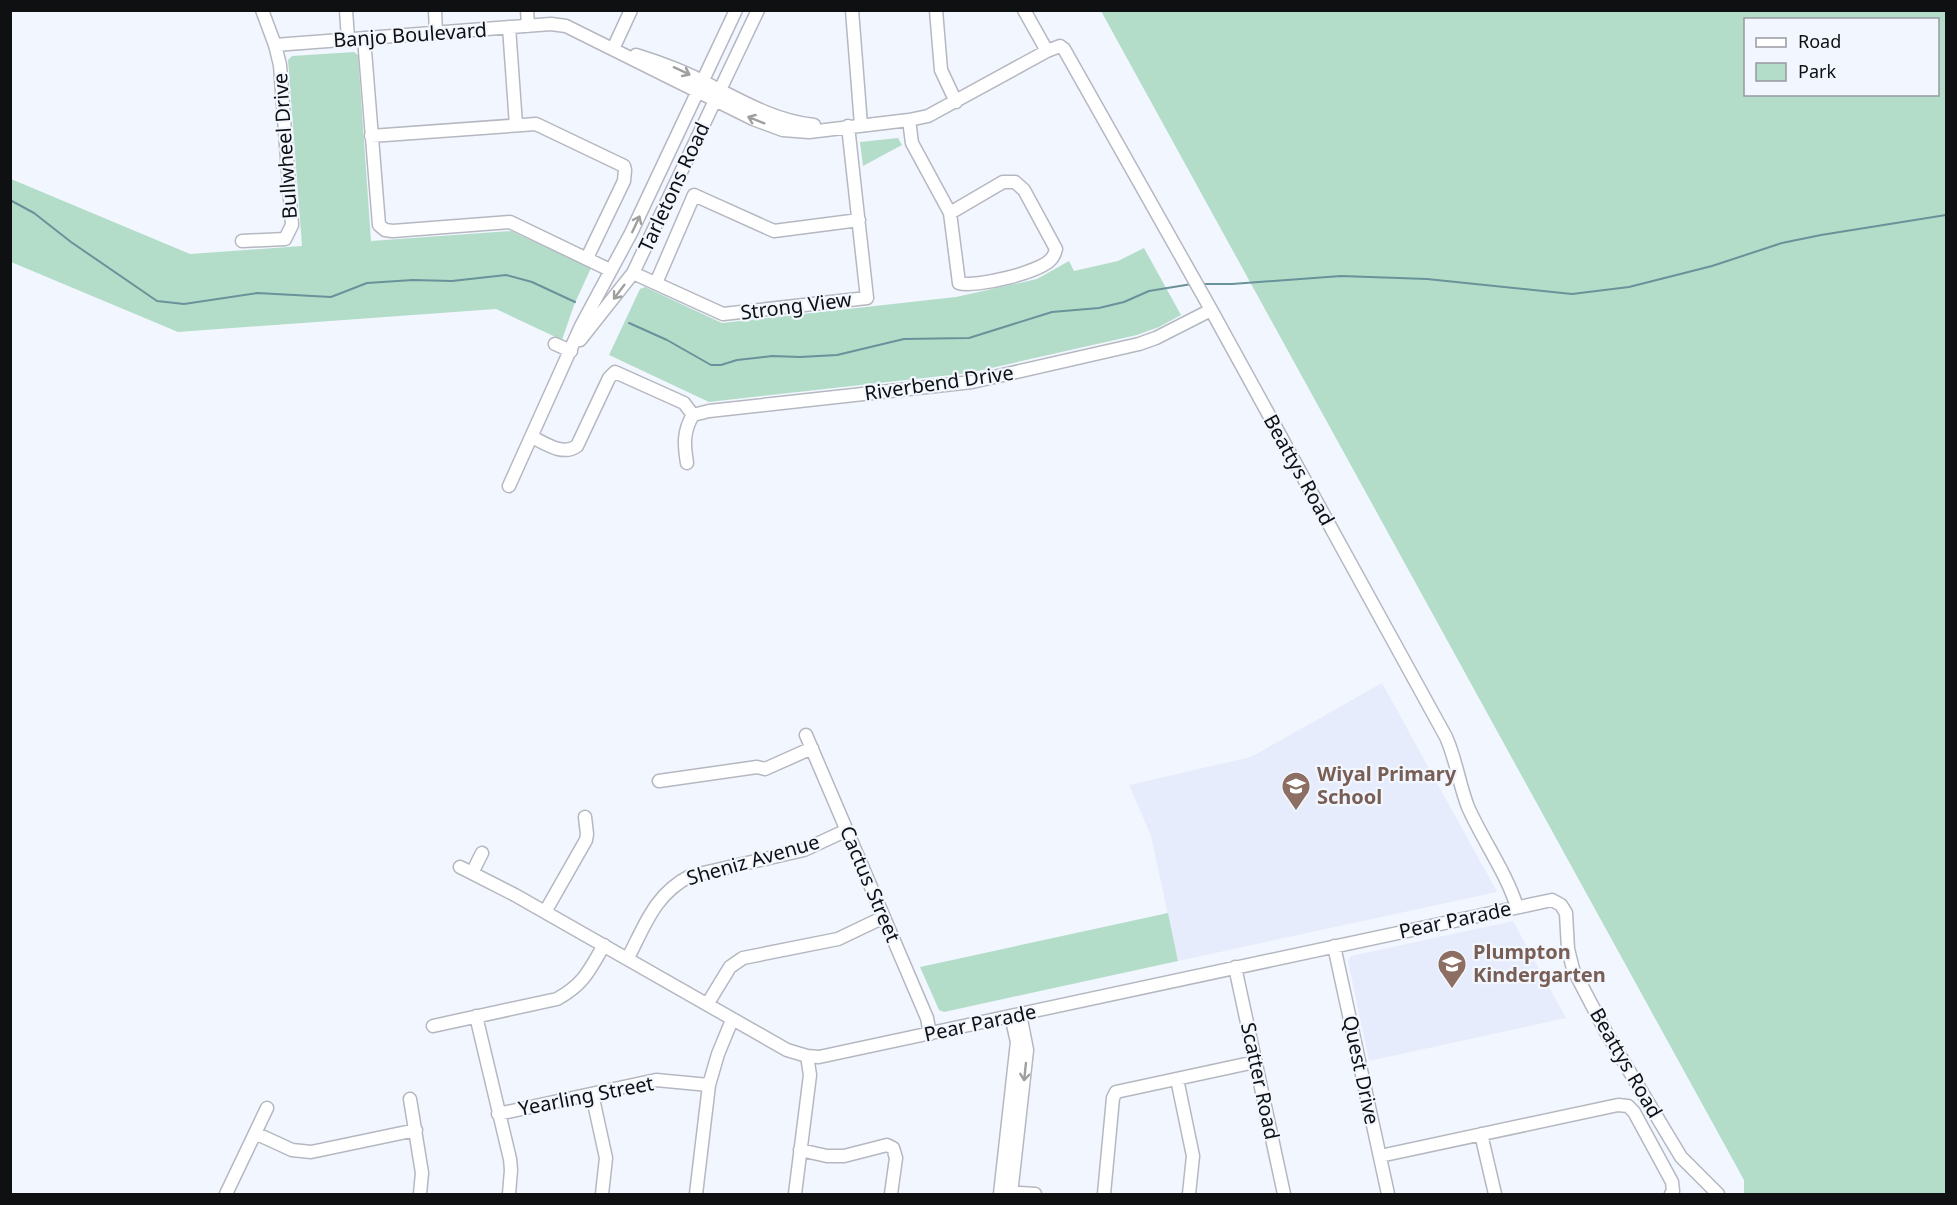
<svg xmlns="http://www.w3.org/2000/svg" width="1957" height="1205" font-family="'Noto Sans',sans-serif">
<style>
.built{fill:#e6ecfc}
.green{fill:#b4ddc9;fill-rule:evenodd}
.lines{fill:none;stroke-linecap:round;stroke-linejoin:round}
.stream{stroke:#69929a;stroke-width:2}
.minor-casing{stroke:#b5b8c0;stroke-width:15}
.minor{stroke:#fff;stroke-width:12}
.oneway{stroke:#9f9fa0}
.labels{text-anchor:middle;stroke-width:4.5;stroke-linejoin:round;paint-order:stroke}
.street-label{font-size:20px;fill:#0e1012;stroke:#f2f6fe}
.education-label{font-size:20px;font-weight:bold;fill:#785e54;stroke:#f2f6fe;text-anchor:start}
</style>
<rect width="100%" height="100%" fill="#f2f6fe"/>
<path class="built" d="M1382 683 1497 892 1178 961 1151 836 1129 785 1251 757Z
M1513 921 1566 1018 1369 1061 1348 961 1351 956Z"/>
<path class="green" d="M1101 11H1946V1194H1744V1180ZM1746 20H1938V94H1746Z
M354 52 358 55 371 241 511 231 591 268 574 305 562 340 496 309 178 332 11 262V179L190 254 302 246 288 60 292 56Z
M898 138 902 145 863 166 860 142Z
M1144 248 1181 315 1159 327 1137 335 969 373 709 402 609 355 640 289 645 287 722 323 956 297 1037 279 1069 261 1074 271 1118 261Z
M1168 913 1178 961 944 1012 939 1010 920 967Z"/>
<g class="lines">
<path class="stream" d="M10 200 34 213 71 242 157 301 184 304 257 293 331 297 367 283 413 280 452 281 506 275 532 282 575 302
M1201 284H1232L1341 276 1427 279 1572 294 1629 287 1712 266 1782 243 1821 235 1946 215
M629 323 667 340 711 365H721L737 360 772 356 800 357 837 355 904 339 969 338 1052 312 1099 308 1124 302 1149 291 1192 284"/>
<g class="minor-casing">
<path id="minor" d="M262 10 275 45 551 24 566 26 753 119 783 130 809 132 909 120 928 116 1047 51 1060 46 1064 49 1209 306 1446 737C1456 759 1459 784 1468 807 1483 841 1506 872 1517 907
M346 10 348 39
M435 10 436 33
M527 10 528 26
M852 10 861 125
M936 10 941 70 956 102
M1024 10 1047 51
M509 27 516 125
M364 38 379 225 385 230 393 231 510 222 610 270
M613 49 631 10
M636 55C662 63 686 72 710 85 743 102 776 121 814 125
M909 120 912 143 950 213 959 283C975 288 1043 272 1052 258 1054 256 1055 252 1056 249L1024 190 1015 182H1003L950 213
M371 136 536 124 624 166 625 170 624 181 587 258
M242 241 285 239 292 225 280 65 275 45
M633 273 723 314 867 298 848 126
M656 283 694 195 774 231 859 220
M580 340 633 273 758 10
M555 344 571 351
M693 415 709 411 972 382 1139 344 1156 338 1211 310
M532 437C546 444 563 456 577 446L609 378 615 372 684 403 693 415
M687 463C684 445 683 431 693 415
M509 486 581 326 631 233 736 10
M806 735 927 1018 930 1034
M659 781 757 767 765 769 812 748
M460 867 515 895 787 1050 807 1056 819 1057 1552 900 1561 905 1566 913 1568 949 1573 969 1607 1034 1681 1157 1718 1194
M472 873 482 853
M545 912 586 840 587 834 585 817
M1334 946 1388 1194
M628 958C645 925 655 894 690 876L804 850 847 830
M1235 967 1284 1194
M708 1003 730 967 743 958 838 939 884 917
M476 1016 510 1159 511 1170 509 1194
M433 1026 557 999C584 984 589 971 604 945
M1177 1079 1193 1156 1189 1194
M592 1094 606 1158 602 1194
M410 1099 422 1173 420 1194
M498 1114 656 1080 709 1085
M255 1133 292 1150 311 1152 416 1130
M1481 1134 1495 1194
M800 1150 827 1156H844L887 1145 893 1148 896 1158 891 1194
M1380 1156 1618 1105 1628 1106 1634 1112 1672 1182 1673 1191 1671 1194
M1006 1192 1035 1194
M226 1194 267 1108
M696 1194 709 1085 718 1054 732 1020
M795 1194 810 1075 807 1056
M1000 1194 1017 1042 1011 1016
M1011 1194 1027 1050 1020 1014
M1104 1194 1113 1098 1116 1092 1255 1062"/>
</g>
<use href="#minor" class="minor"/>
</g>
<defs><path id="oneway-shaft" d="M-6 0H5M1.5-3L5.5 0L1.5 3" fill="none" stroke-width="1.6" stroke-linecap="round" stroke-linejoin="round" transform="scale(1.5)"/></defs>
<g class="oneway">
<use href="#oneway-shaft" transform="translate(682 71) rotate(25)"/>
<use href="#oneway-shaft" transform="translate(756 120) rotate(-158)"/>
<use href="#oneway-shaft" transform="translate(636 224) rotate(-65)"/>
<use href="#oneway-shaft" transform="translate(619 292) rotate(127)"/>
<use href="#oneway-shaft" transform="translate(1025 1072) rotate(96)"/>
</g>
<defs>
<g id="school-pin" transform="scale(1.5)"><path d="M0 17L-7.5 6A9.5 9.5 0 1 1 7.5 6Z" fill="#8d6e63" stroke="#f2f6fe"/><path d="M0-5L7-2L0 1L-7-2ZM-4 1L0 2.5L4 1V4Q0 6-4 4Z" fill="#fff"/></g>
</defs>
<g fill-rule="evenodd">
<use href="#school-pin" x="1296" y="786"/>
<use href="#school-pin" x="1452" y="964"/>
</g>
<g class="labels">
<g class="street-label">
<text transform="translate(410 35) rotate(-4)" y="7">Banjo Boulevard</text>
<text transform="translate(285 146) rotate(-94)" y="7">Bullwheel Drive</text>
<text transform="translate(674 187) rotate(-65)" y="7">Tarletons Road</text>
<text transform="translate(796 306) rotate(-7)" y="7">Strong View</text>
<text transform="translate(939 383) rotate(-8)" y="7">Riverbend Drive</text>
<text transform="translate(1299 470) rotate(61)" y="7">Beattys Road</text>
<text transform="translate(753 860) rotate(-16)" y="7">Sheniz Avenue</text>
<text transform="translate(870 884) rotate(67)" y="7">Cactus Street</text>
<text transform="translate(1455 920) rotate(-12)" y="7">Pear Parade</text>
<text transform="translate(980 1023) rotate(-12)" y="7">Pear Parade</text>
<text transform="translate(1626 1063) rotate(60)" y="7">Beattys Road</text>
<text transform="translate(1361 1070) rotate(78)" y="7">Quest Drive</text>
<text transform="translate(1260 1081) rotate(78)" y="7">Scatter Road</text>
<text transform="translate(586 1096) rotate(-11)" y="7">Yearling Street</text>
</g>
<g class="education-label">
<text x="1317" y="781">Wiyal Primary<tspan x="1317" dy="23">School</tspan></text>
<text x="1473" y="959">Plumpton<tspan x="1473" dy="23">Kindergarten</tspan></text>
</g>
</g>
<rect width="1957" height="1205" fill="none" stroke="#0e1012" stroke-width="24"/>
<rect x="1744" y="18" width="195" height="78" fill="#f2f6fe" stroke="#979aa0" stroke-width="1.5"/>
<rect x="1756" y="38" width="30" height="9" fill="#ffffff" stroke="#979aa0" stroke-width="1.5"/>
<text x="1798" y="48" font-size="18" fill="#0e1012">Road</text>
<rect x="1756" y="63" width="30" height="18" fill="#b4ddc9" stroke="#979aa0" stroke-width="1.5"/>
<text x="1798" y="78" font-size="18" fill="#0e1012">Park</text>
</svg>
